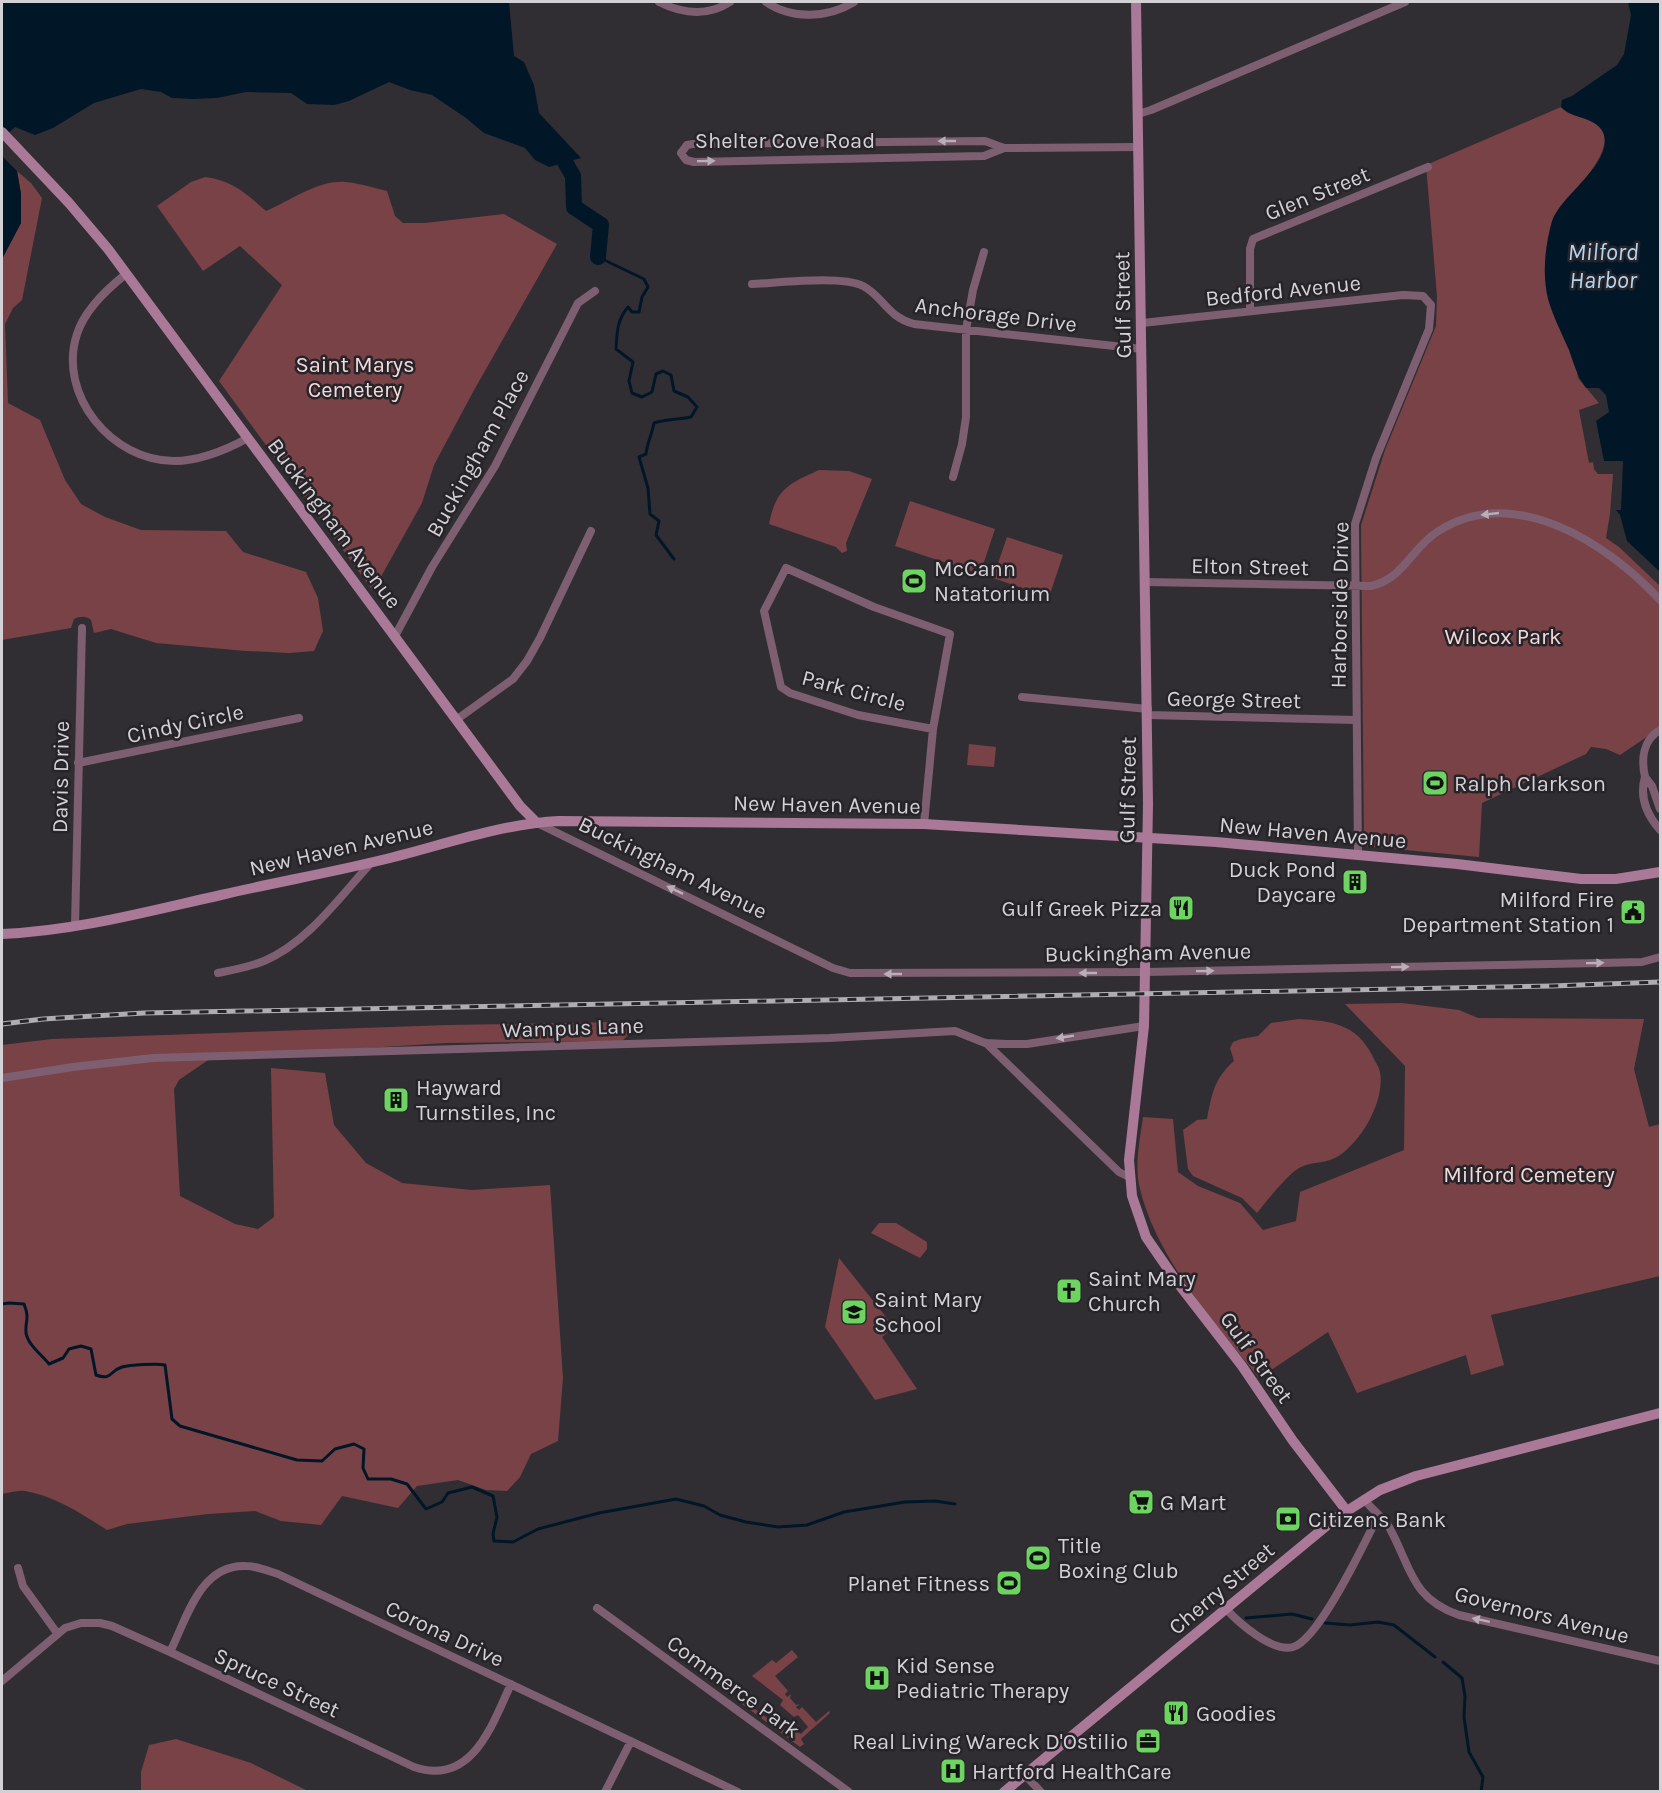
<svg xmlns="http://www.w3.org/2000/svg" width="1662" height="1793" font-family="Karla,sans-serif">
<style>
.green{fill:#794246}
.water{fill:#011728}
.lines{fill:none;stroke-linecap:round;stroke-linejoin:round}
.stream{stroke:#011728;stroke-width:3}
.river{stroke:#011728;stroke-width:16}
.street{stroke:#7e5f72;stroke-width:8}
.secondary{stroke:#aa7997;stroke-width:10}
.rail-casing{stroke:#b0adb2;stroke-width:5}
.rail{stroke:#272429;stroke-width:3;stroke-dasharray:9;stroke-linecap:butt}
.oneway{fill:#baafb7}
.labels{text-anchor:middle;stroke-width:5;stroke-linejoin:round;paint-order:stroke}
.street-label{font-size:22px;fill:#d3d1d5;stroke:#272429}
.park-label{font-size:22px;fill:#f2d9da;stroke:#272429}
.poi-label{font-size:22px;fill:#d3d1d5;stroke:#272429;text-anchor:start}
.water-label{font-size:24px;font-style:italic;fill:#b1d6f3;stroke:#272429}
</style>
<rect width="100%" height="100%" fill="#312e33"/>
<path class="green" d="M1561 107C1571 118 1590 116 1601 129 1619 152 1564 199 1553 220L1578 378 1599 403 1579 410 1589 463 1593 462 1594 469 1598 474H1613L1610 514 1606 538 1619 547 1660 586V728L1620 755 1606 749 1591 747 1586 754 1482 803 1479 857 1364 846 1361 525 1385 450 1436 326 1437 296 1426 165Z
M17 171 31 183 42 198 22 300 13 308 5 324 8 403 40 420 65 480 81 504 105 517 141 530 226 531 243 552 306 572 318 598 323 631 314 651 289 653 246 651 156 643 111 629 94 633 91 620C86 616 81 616 74 619L71 628 2 640V259L21 223V194Z
M205 177C232 180 247 194 266 211 290 201 318 180 345 182 359 183 374 188 387 191L395 216 403 223H425L504 214 557 244 473 392 434 465 422 503 373 591 219 381 282 285 240 246 203 271 157 206 191 182Z
M819 470 849 471 872 479 846 543 847 551 842 553 836 547 769 524C776 489 788 484 819 470Z
M910 501 995 529 980 574 895 546Z
M1007 537 1063 555 1049 597 993 578Z
M969 744 996 747 994 767 967 765Z
M1402 1003 1459 1010 1478 1018 1644 1019 1634 1069 1649 1127 1660 1124V1276L1491 1315 1504 1365 1471 1375 1466 1355 1357 1393 1328 1332 1259 1378C1215 1323 1157 1259 1140 1189 1134 1166 1140 1140 1143 1117L1173 1119 1178 1172 1198 1186 1240 1203 1263 1230 1296 1221 1300 1192 1404 1150 1405 1066 1345 1004Z
M1299 1019C1332 1021 1356 1024 1372 1055 1374 1060 1379 1066 1380 1072 1385 1100 1363 1139 1340 1155 1328 1164 1313 1161 1301 1167 1289 1172 1266 1202 1257 1213L1242 1198 1193 1176 1188 1169 1183 1130 1197 1120 1207 1119C1212 1093 1214 1079 1234 1061L1230 1048 1233 1042 1241 1039 1258 1036 1271 1023Z
M617 1022 629 1026V1034L622 1041 446 1043 320 1051 217 1054 179 1080 174 1089 180 1196 235 1224 258 1229 274 1217 271 1068 325 1073 334 1125 366 1163 402 1183 472 1190 550 1185 563 1378 558 1441 531 1454 520 1477 507 1491 486 1490 458 1480 417 1486 398 1508 342 1496 321 1525 281 1521 255 1511 208 1514 127 1524 107 1530C82 1514 55 1496 25 1491 18 1490 9 1493 2 1494V1045L52 1039 448 1025Z
M879 1223H896L927 1242V1249L920 1258 871 1233Z
M839 1258 894 1327 882 1337 917 1389 875 1400 825 1327Z
M792 1650 798 1657 775 1676 788 1691 785 1694 787 1697 791 1694 790 1698 796 1705 800 1704 796 1707 799 1710 802 1707 816 1722 829 1711 830 1713 801 1739 804 1744 800 1747 742 1704 743 1701 750 1696 747 1703 790 1735 797 1731 801 1734 808 1727 798 1715 794 1717 780 1705 783 1700 752 1676 772 1660 776 1663Z
M176 1739 251 1763 308 1791H141V1772L149 1745Z"/>
<path class="water" d="M2 2H509L514 56 524 62 534 85 539 113 581 158 549 167 535 160 525 148 484 133 466 118 432 95 410 90 389 82 349 101 334 105 307 104 291 93 246 92 217 98 193 99 172 98 161 92 141 89 94 103 53 128 35 135 15 127 2 139Z
M1628 2H1660V572L1627 541 1620 515 1616 510H1621L1623 461H1604L1596 421 1609 412 1606 395 1599 388H1586C1577 376 1574 364 1569 350 1562 334 1553 316 1548 299 1542 274 1545 246 1552 221 1560 195 1616 162 1603 132 1595 116 1571 119 1561 107L1562 100 1572 96 1617 65 1624 54 1631 15Z
M2 156 17 171 21 194V223L2 259Z"/>
<g class="lines">
<path class="stream" d="M598 257 644 279 648 287 642 297 639 312H632L628 307C617 320 617 332 616 349L633 362 629 381 632 393 642 397 652 392 656 374 663 371 671 375 674 391 688 397 697 407 691 417C681 419 662 420 654 423 652 434 647 443 646 454L639 457 648 488 650 514 659 521 656 535 674 559
M2 1304 9 1303 24 1304C30 1319 25 1320 26 1333 28 1345 42 1355 49 1364L63 1358 69 1349 81 1346 91 1349 96 1375C112 1381 109 1371 122 1367 130 1365 157 1363 165 1365L172 1419 180 1426 297 1460 322 1461 335 1449 354 1444 364 1449 363 1468 368 1479H391L407 1484 426 1509 442 1502 448 1493 472 1487 493 1496 497 1517 493 1534 494 1541 513 1542 538 1529 599 1513 676 1499 704 1506 720 1515 746 1522 778 1527 807 1525 844 1512 905 1502 935 1501 955 1504
M1246 1618 1292 1614 1312 1619
M1325 1623 1350 1625 1378 1622 1394 1625 1435 1657
M1443 1662 1462 1678 1465 1696 1464 1717 1469 1752 1483 1777 1481 1792"/>
<path class="river" d="M565 162 573 176 574 207 601 225 598 257"/>
<path class="street" d="M659 2C683 14 707 17 730 2
M766 2C792 20 828 18 854 2
M1138 114 1151 110 1405 2
M1004 148 984 156 694 162 686 160 681 153 687 145 693 144 985 141 1004 148 1139 147
M126 274C107 289 85 309 77 334 57 395 112 461 174 461 200 461 226 450 248 438
M752 284C778 283 841 275 863 286 883 296 887 317 914 324L1142 349
M1250 311V249L1253 239 1428 167
M1142 323 1403 295 1423 296 1431 305 1429 329 1376 458 1355 524 1358 855
M953 477 962 444 966 417V330L973 290 984 252
M1145 582 1371 586C1402 580 1412 548 1437 532 1514 482 1607 543 1660 600
M395 636 432 567 495 466 578 303 595 291
M1022 697 1148 709
M1148 715 1356 720
M456 720 513 679 527 661 540 638 591 531
M78 763 299 718
M1645 777C1641 759 1643 740 1660 730
M1660 809 1652 786 1645 777C1639 797 1647 815 1660 830
M539 824 833 968 850 973 1146 972 1599 963 1642 962 1660 957
M924 824 933 729 950 634 874 607 786 568 764 611 781 687 790 693 858 715 933 729
M75 926 82 628
M218 973C233 970 249 967 264 961 307 943 339 898 370 864
M986 1043 1119 1172 1129 1177
M2 1078 73 1067 153 1058 829 1038 955 1031 985 1043 1007 1044H1027L1144 1026
M1364 1499C1371 1509 1383 1517 1389 1527 1411 1566 1410 1598 1459 1615L1660 1661
M18 1568 23 1586 57 1633
M597 1608 849 1792
M1226 1609C1239 1623 1273 1653 1293 1647 1319 1640 1365 1542 1378 1516
M170 1652C187 1618 200 1564 246 1566 257 1566 268 1571 278 1574L738 1792
M2 1681 65 1628 81 1623H100L112 1626 170 1652 414 1767C472 1787 492 1725 511 1684
M1025 1775 1041 1792
M605 1792 631 1741"/>
<path class="secondary" d="M1136 2 1148 804 1144 1026 1129 1160 1132 1196 1146 1237 1177 1282 1242 1366 1293 1441 1346 1510
M2 132 69 203 108 249 520 806 536 822
M2 934C76 931 149 911 221 895 277 882 334 872 390 858 446 844 501 824 559 821L924 824 1216 842 1457 864 1581 879H1616L1660 872
M1004 1792 1336 1518 1380 1490 1416 1476 1660 1413"/>
<g class="rail-casing">
<path id="rail" d="M2 1024 43 1019 144 1013 1552 986 1660 982"/>
</g>
<use href="#rail" class="rail"/>
</g>
<defs><path id="oneway-solid" d="M-6-.8H1V-3.2L6.5 0L1 3.2V.8H-6Z" transform="scale(1.5)"/></defs>
<g class="oneway">
<use href="#oneway-solid" transform="translate(947 141) rotate(180)"/>
<use href="#oneway-solid" transform="translate(706 161) rotate(-1)"/>
<use href="#oneway-solid" transform="translate(1490 514) rotate(174)"/>
<use href="#oneway-solid" transform="translate(675 890) rotate(-154)"/>
<use href="#oneway-solid" transform="translate(1595 963) rotate(-1)"/>
<use href="#oneway-solid" transform="translate(1400 967) rotate(-1)"/>
<use href="#oneway-solid" transform="translate(1205 971) rotate(-1)"/>
<use href="#oneway-solid" transform="translate(1088 973) rotate(180)"/>
<use href="#oneway-solid" transform="translate(893 974) rotate(180)"/>
<use href="#oneway-solid" transform="translate(1065 1037) rotate(171)"/>
<use href="#oneway-solid" transform="translate(1481 1620) rotate(-168)"/>
</g>
<defs>
<g id="stadium-square" transform="scale(1.35)"><rect x="-9" y="-9" width="18" height="18" rx="4" fill="#6dd361" stroke="#272429"/><path d="M0-5a6.5 5 0 1 0 0 10a6.5 5 0 1 0 0-10ZM-3.5-1.8h7v3.6h-7Z" fill="#111"/></g>
<g id="building-square" transform="scale(1.35)"><rect x="-9" y="-9" width="18" height="18" rx="4" fill="#6dd361" stroke="#272429"/><path d="M-4-6H4V6H1V3H-1V6H-4ZM-2.5-4.3h1.7v1.8h-1.7ZM.8-4.3h1.7v1.8H.8ZM-2.5-1h1.7V.8h-1.7ZM.8-1h1.7V.8H.8Z" fill="#111"/></g>
<g id="restaurant-square" transform="scale(1.35)"><rect x="-9" y="-9" width="18" height="18" rx="4" fill="#6dd361" stroke="#272429"/><path d="M-5-6h1v4h1v-4h1v4h1v-4h1v5L-1.5 .5V6h-2V.5L-5-1ZM5-6V6H3V1.5H1.5Q1.5-4 5-6Z" fill="#111"/></g>
<g id="civic-square" transform="scale(1.35)"><rect x="-9" y="-9" width="18" height="18" rx="4" fill="#6dd361" stroke="#272429"/><path d="M-.6-6.5H3V-4.5H.6V-3L4-1V1h2V6H-6V1h2V-1L-.6-3ZM-1.2 2.5V6h2.4V2.5Z" fill="#111"/></g>
<g id="church-square" transform="scale(1.35)"><rect x="-9" y="-9" width="18" height="18" rx="4" fill="#6dd361" stroke="#272429"/><path d="M-1.2-6h2.4v3.5h3.3v2.4h-3.3V6h-2.4V-.1h-3.3v-2.4h3.3Z" fill="#111"/></g>
<g id="school-square" transform="scale(1.35)"><rect x="-9" y="-9" width="18" height="18" rx="4" fill="#6dd361" stroke="#272429"/><path d="M0-5L7-2L0 1L-7-2ZM-4 1L0 2.5L4 1V4Q0 6-4 4Z" fill="#111"/></g>
<g id="supermarket-square" transform="scale(1.35)"><rect x="-9" y="-9" width="18" height="18" rx="4" fill="#6dd361" stroke="#272429"/><path d="M-6-5.5h2.5l.6 2H6L4.5 2H-2.5L-4.4-4H-6ZM-1.5 3.2a1.3 1.3 0 1 0 .1 0ZM3 3.2a1.3 1.3 0 1 0 .1 0Z" fill="#111"/></g>
<g id="bank-square" transform="scale(1.35)"><rect x="-9" y="-9" width="18" height="18" rx="4" fill="#6dd361" stroke="#272429"/><path d="M-6-4H6V4H-6ZM0-2.3a2.3 2.3 0 1 0 0 4.6a2.3 2.3 0 1 0 0-4.6Z" fill="#111"/></g>
<g id="hospital-square" transform="scale(1.35)"><rect x="-9" y="-9" width="18" height="18" rx="4" fill="#6dd361" stroke="#272429"/><path d="M-5-5h3v3.5h4V-5h3V5h-3V1.5h-4V5h-3Z" fill="#111"/></g>
<g id="office-square" transform="scale(1.35)"><rect x="-9" y="-9" width="18" height="18" rx="4" fill="#6dd361" stroke="#272429"/><path d="M-6-3h4V-5.5h4V-3h4V5H-6ZM-1-4.5V-3h2v-1.5ZM-6 0V1H6V0Z" fill="#111"/></g>
</defs>
<g fill-rule="evenodd">
<use href="#stadium-square" x="914" y="581"/>
<use href="#stadium-square" x="1435" y="783"/>
<use href="#building-square" x="1355" y="882"/>
<use href="#restaurant-square" x="1181" y="908"/>
<use href="#civic-square" x="1633" y="912"/>
<use href="#building-square" x="396" y="1100"/>
<use href="#church-square" x="1069" y="1291"/>
<use href="#school-square" x="854" y="1312"/>
<use href="#supermarket-square" x="1141" y="1502"/>
<use href="#bank-square" x="1288" y="1519"/>
<use href="#stadium-square" x="1038" y="1558"/>
<use href="#stadium-square" x="1009" y="1583"/>
<use href="#hospital-square" x="877" y="1678"/>
<use href="#restaurant-square" x="1176" y="1713"/>
<use href="#office-square" x="1148" y="1741"/>
<use href="#hospital-square" x="953" y="1771"/>
</g>
<g class="labels">
<g class="street-label">
<text x="785" y="148">Shelter Cove Road</text>
<text transform="translate(1317 193) rotate(-22)" y="8">Glen Street</text>
<text transform="translate(1283 290) rotate(-6)" y="8">Bedford Avenue</text>
<text transform="translate(1122 305) rotate(-91)" y="8">Gulf Street</text>
<text transform="translate(996 314) rotate(7)" y="8">Anchorage Drive</text>
<text transform="translate(477 453) rotate(-61)" y="8">Buckingham Place</text>
<text transform="translate(335 523) rotate(53)" y="8">Buckingham Avenue</text>
<text transform="translate(1250 566) rotate(1)" y="8">Elton Street</text>
<text transform="translate(1339 605) rotate(-89)" y="8">Harborside Drive</text>
<text transform="translate(854 690) rotate(15)" y="8">Park Circle</text>
<text transform="translate(1234 699) rotate(1)" y="8">George Street</text>
<text transform="translate(185 723) rotate(-12)" y="8">Cindy Circle</text>
<text transform="translate(60 777) rotate(-89)" y="8">Davis Drive</text>
<text transform="translate(1127 790) rotate(-89)" y="8">Gulf Street</text>
<text transform="translate(827 804) rotate(1)" y="8">New Haven Avenue</text>
<text transform="translate(1313 832) rotate(5)" y="8">New Haven Avenue</text>
<text transform="translate(341 847) rotate(-13)" y="8">New Haven Avenue</text>
<text transform="translate(673 867) rotate(26)" y="8">Buckingham Avenue</text>
<text transform="translate(1148 952) rotate(-1)" y="8">Buckingham Avenue</text>
<text transform="translate(573 1027) rotate(-2)" y="8">Wampus Lane</text>
<text transform="translate(1257 1357) rotate(54)" y="8">Gulf Street</text>
<text transform="translate(1221 1588) rotate(-40)" y="8">Cherry Street</text>
<text transform="translate(1542 1614) rotate(14)" y="8">Governors Avenue</text>
<text transform="translate(445 1633) rotate(25)" y="8">Corona Drive</text>
<text transform="translate(277 1682) rotate(25)" y="8">Spruce Street</text>
<text transform="translate(734 1686) rotate(36)" y="8">Commerce Park</text>
</g>
<g class="park-label">
<text x="355" y="372">Saint Marys<tspan x="355" dy="25">Cemetery</tspan></text>
<text x="1503" y="644">Wilcox Park</text>
<text x="1529" y="1182">Milford Cemetery</text>
</g>
<g class="poi-label">
<text x="934" y="576">McCann<tspan x="934" dy="25">Natatorium</tspan></text>
<text x="1454" y="791">Ralph Clarkson</text>
<text x="1336" y="877" text-anchor="end">Duck Pond<tspan x="1336" dy="25">Daycare</tspan></text>
<text x="1614" y="907" text-anchor="end">Milford Fire<tspan x="1614" dy="25">Department Station 1</tspan></text>
<text x="1162" y="916" text-anchor="end">Gulf Greek Pizza</text>
<text x="416" y="1095">Hayward<tspan x="416" dy="25">Turnstiles, Inc</tspan></text>
<text x="1088" y="1286">Saint Mary<tspan x="1088" dy="25">Church</tspan></text>
<text x="874" y="1307">Saint Mary<tspan x="874" dy="25">School</tspan></text>
<text x="1160" y="1510">G Mart</text>
<text x="1308" y="1527">Citizens Bank</text>
<text x="1058" y="1553">Title<tspan x="1058" dy="25">Boxing Club</tspan></text>
<text x="990" y="1591" text-anchor="end">Planet Fitness</text>
<text x="896" y="1673">Kid Sense<tspan x="896" dy="25">Pediatric Therapy</tspan></text>
<text x="1196" y="1721">Goodies</text>
<text x="1128" y="1749" text-anchor="end">Real Living Wareck D'Ostilio</text>
<text x="972" y="1779">Hartford HealthCare</text>
</g>
<g class="water-label">
<text x="1603" y="260">Milford<tspan x="1603" dy="28">Harbor</tspan></text>
</g>
</g>
<rect width="1662" height="1793" fill="none" stroke="#d3d1d5" stroke-width="6"/>
</svg>
